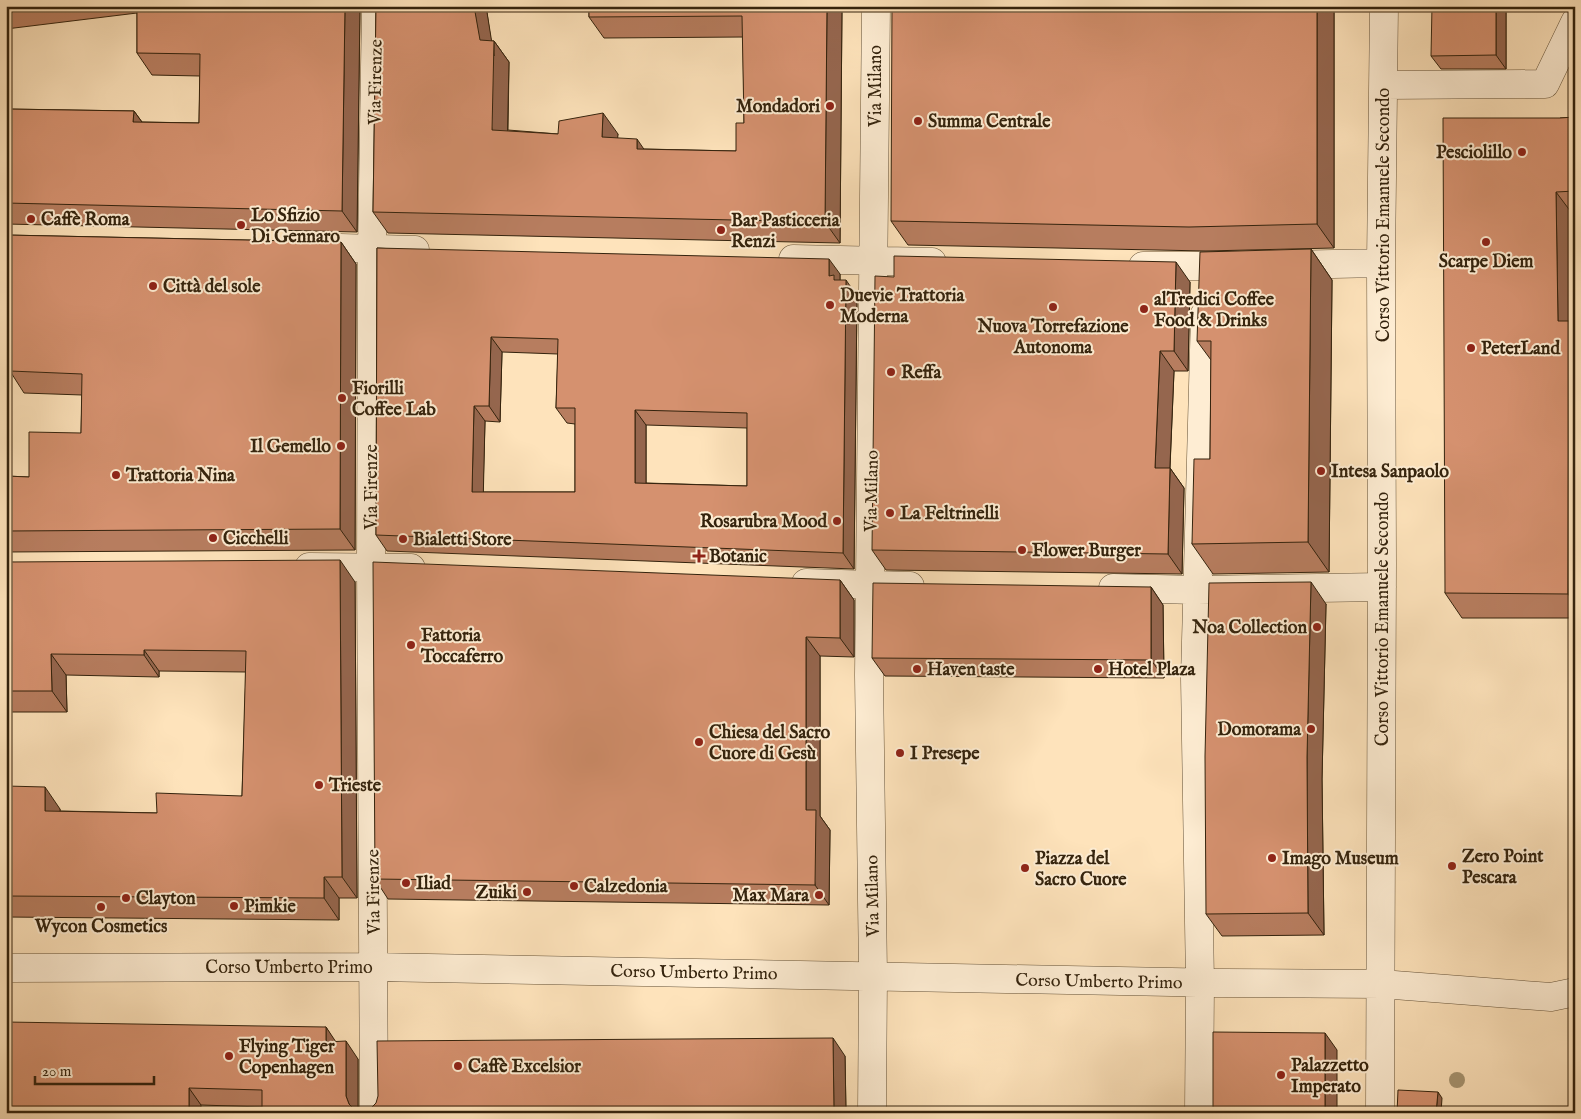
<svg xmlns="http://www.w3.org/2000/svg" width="1581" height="1119" font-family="'IM FELL English',serif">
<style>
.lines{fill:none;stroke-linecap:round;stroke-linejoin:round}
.minor-casing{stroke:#665338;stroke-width:29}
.minor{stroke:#feedd3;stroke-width:28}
.tree{fill:#a69471}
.wall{fill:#b77d5f;stroke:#34230d;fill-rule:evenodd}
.shaded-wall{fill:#95664e;stroke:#34230d}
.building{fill:#d5916f;stroke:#34230d;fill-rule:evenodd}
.poi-dot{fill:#8f2418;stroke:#feedd3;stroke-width:2}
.labels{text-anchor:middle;stroke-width:4;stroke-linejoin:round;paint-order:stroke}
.street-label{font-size:18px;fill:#34230d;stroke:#feedd3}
.poi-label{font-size:18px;font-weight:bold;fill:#34230d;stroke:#feedd3;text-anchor:start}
</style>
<rect width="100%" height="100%" fill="#fee3bb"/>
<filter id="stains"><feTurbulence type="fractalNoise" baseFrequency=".004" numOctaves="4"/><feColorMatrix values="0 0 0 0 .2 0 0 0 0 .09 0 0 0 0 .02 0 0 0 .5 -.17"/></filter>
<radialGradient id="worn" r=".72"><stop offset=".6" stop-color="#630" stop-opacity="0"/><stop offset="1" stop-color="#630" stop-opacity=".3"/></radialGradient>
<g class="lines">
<g class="minor-casing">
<path id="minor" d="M1384 85 1545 84 1575 22
M303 247 415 250
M793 259 932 262
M1285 265 1381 263
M1143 266H1237
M309 567 411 568
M806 583 910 586
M1113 588 1198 590 1382 587
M6 968 374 967 1223 983 1381 984 1551 997 1575 992
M374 1113 371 566 372 249 376 6
M872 1113 873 975 869 675 876 6
M1199 1113 1200 983 1195 678 1205 314
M1380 1113 1382 563 1381 263 1384 6"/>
</g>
<use href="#minor" class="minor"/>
</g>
<circle class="tree" cx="1457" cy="1080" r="8"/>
<path class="wall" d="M6 6H360L357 232 6 224V101L7 109 134 111 142 122 199 123 200 76 152 75 137 53V13L6 29Z
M376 6H486L491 41H494L509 62 508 130 558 134H618L617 138 644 149 736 151 744 123 743 37 604 38 589 17V6H842L840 243 388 233 373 212Z
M1334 6V248L1206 251 908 245 891 221Z
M1506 6V69H1441L1431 56Z
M1575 117V216H1574L1575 320V618H1462L1445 593 1560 118Z
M6 235 341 242 356 264 355 550 6 552V476L29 477 81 433 82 395 24 393 10 371V367H6Z
M377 248 840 274V280L857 296 854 569 387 551 376 535ZM502 352 558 354 556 408 567 423 575 424V492H483L485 421 500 422ZM646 425 747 428V486L646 483Z
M1311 249 1332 280 1329 572 1213 574 1192 544 1210 459 1211 360 1197 341Z
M1190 282 1188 371H1174L1170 468 1184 488 1182 574 886 570 872 550Z
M6 562 355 582 357 898H339V920L6 917V786L60 809V811L157 813 242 796 246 672 159 671V677L66 675 67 712H6Z
M840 580 854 600V657L820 656V816L830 830 829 905 388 899 375 879Z
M1151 587 1163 605 1164 678 885 676 872 658Z
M1326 604 1322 779 1324 935 1222 936 1206 914Z
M326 1027 335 1042 358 1059V1111H362L845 1056 846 1113H262V1107L201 1105 6 1113Z"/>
<path class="shaded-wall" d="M345 6H360L357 232 342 211Z
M474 6H486L494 56V41L509 62 507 151 492 130Z
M827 6H842L840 243 825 222Z
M1317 6H1334V248L1317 224Z
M1496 6H1506V69L1496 55Z
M134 111 149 132 133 122Z
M603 113 618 134 616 159 602 137Z
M637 139 652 161 637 149Z
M1556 192 1574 216 1575 320V603L1568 594 1558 321Z
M341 242 356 264 355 550 340 529Z
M1311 249 1332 280 1329 572 1308 542Z
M829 259 840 274V284L829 276Z
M1176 262 1190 282 1188 371 1174 351Z
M846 280 857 296 854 569 843 553Z
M491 337 502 352 500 422 489 406Z
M1160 351 1174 371 1169 488 1155 468Z
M474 406 485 421 483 507 472 492Z
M635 410 646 425V499L635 483Z
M1170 468 1184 488 1182 574 1168 554Z
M340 560 355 582 357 898 342 877Z
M840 580 854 600V657L840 638Z
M1311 582 1326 604 1322 779 1324 935 1308 913 1307 757Z
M1151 587 1163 605 1164 678 1151 660Z
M806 637 820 656V816L830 830 829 905 815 885 806 810Z
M144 650 159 671V677L144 655Z
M51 654 66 675 67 712 52 691Z
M45 787 60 809V832L45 811Z
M324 877 339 898V920L324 898Z
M326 1027 338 1045 326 1042Z
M1325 1033 1337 1050V1113H1325Z
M833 1038 845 1056 846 1113H834Z
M346 1041 358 1059V1113L349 1104 346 1096Z
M189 1088 201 1105V1113H189Z
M1438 1092 1442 1098 1441 1113H1436Z"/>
<path class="building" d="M137 6H345L342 211 6 203V109L134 111 133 122 199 123 200 54 137 53Z
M376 6H474L480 40 494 41 492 130 558 134 559 121 603 113 602 137 637 139V149L736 151V123H744L742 16 589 17V6H827L825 222 373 212Z
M892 6H1317V224L1189 227 891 221Z
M1432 6H1496V55L1431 56Z
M1575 117V191L1556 192 1558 321H1569L1568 594 1445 593 1443 118H1560Z
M6 235 341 242 340 529 6 531V476L29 477V432L81 433 82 374 10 371V346H6Z
M377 248 829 259V276L834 275V280H846L843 553 376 535ZM491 337 558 339 556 408H575V492H472L474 406H489ZM635 410 747 413V486L635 483Z
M1311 249 1308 542 1192 544 1194 459H1210L1211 341H1197L1200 252Z
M894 256 1176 262 1174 351H1160L1155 468H1170L1168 554 872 550 875 276 894 277Z
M340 560 342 877H324V898L6 896V786L45 787V811L157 813 156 793 242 796 246 651 144 650V655L51 654 52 691H6V562Z
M373 562 840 580V638L806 637V810H816L815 885 375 879Z
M1311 582 1307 757 1308 913 1206 914 1205 756 1209 583Z
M873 583 1151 587V660L872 658Z
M6 1022 326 1027V1042L346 1041V1096L349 1104 355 1110 362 1111 370 1109 376 1103 378 1096 377 1041 833 1038 834 1113H262V1090L189 1088V1113H6Z
M1213 1032 1325 1033V1113H1213Z
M1398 1090 1438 1092 1436 1113H1397Z"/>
<g class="poi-dot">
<circle cx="830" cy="106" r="5"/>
<circle cx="918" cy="121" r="5"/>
<circle cx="1522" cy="152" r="5"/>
<circle cx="31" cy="219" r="5"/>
<circle cx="241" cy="225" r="5"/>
<circle cx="721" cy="230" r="5"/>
<circle cx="1486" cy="242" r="5"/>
<circle cx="153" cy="286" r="5"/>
<circle cx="830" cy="305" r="5"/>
<circle cx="1053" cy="307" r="5"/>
<circle cx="1144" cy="309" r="5"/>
<circle cx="1471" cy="348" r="5"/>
<circle cx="891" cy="372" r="5"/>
<circle cx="342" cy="398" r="5"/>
<circle cx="341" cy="446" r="5"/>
<circle cx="1321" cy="471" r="5"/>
<circle cx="116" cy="475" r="5"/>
<circle cx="890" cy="513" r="5"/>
<circle cx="837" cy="521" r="5"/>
<circle cx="213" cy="538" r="5"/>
<circle cx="403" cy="539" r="5"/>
<circle cx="1022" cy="550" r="5"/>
<path d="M696.5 548.5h5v5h5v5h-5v5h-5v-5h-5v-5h5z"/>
<circle cx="1317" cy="627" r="5"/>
<circle cx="411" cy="645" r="5"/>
<circle cx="917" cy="669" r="5"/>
<circle cx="1098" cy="669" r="5"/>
<circle cx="1311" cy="729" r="5"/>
<circle cx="699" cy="742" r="5"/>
<circle cx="900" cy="753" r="5"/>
<circle cx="319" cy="785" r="5"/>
<circle cx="1272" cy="858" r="5"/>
<circle cx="1452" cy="866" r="5"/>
<circle cx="1025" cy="868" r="5"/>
<circle cx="406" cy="883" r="5"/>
<circle cx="574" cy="886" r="5"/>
<circle cx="527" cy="892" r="5"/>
<circle cx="819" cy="895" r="5"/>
<circle cx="126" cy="898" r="5"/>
<circle cx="234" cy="906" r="5"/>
<circle cx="101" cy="907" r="5"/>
<circle cx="229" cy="1056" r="5"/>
<circle cx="458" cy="1066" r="5"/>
<circle cx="1281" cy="1075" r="5"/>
</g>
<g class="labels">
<g class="street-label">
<text transform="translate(375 82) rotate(-89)" y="6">Via Firenze</text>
<text transform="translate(875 86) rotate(-90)" y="6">Via Milano</text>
<text transform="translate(1383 215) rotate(-90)" y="6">Corso Vittorio Emanuele Secondo</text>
<text transform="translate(371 487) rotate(-90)" y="6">Via Firenze</text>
<text transform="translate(871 491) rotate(-89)" y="6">Via Milano</text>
<text transform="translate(1382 619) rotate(-90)" y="6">Corso Vittorio Emanuele Secondo</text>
<text transform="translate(373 892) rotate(-91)" y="6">Via Firenze</text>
<text transform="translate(872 896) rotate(-91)" y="6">Via Milano</text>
<text x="289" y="973">Corso Umberto Primo</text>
<text transform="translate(694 972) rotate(1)" y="6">Corso Umberto Primo</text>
<text transform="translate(1099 981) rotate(1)" y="6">Corso Umberto Primo</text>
</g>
<g class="poi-label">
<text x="820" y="112" text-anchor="end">Mondadori</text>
<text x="928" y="127">Summa Centrale</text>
<text x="1512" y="158" text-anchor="end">Pesciolillo</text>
<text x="251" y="221">Lo Sfizio<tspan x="251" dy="21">Di Gennaro</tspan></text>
<text x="41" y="225">Caffè Roma</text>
<text x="731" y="226">Bar Pasticceria<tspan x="731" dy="21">Renzi</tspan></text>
<text x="1486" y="267" text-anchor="middle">Scarpe Diem</text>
<text x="163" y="292">Città del sole</text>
<text x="840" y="301">Duevie Trattoria<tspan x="840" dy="21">Moderna</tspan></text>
<text x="1154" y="305">alTredici Coffee<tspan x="1154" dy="21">Food &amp; Drinks</tspan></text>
<text x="1053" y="332" text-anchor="middle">Nuova Torrefazione<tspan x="1053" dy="21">Autonoma</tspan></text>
<text x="1481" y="354">PeterLand</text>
<text x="901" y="378">Reffa</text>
<text x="352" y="394">Fiorilli<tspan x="352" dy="21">Coffee Lab</tspan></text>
<text x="331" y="452" text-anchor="end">Il Gemello</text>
<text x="1331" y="477">Intesa Sanpaolo</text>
<text x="126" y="481">Trattoria Nina</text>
<text x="900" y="519">La Feltrinelli</text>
<text x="827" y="527" text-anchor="end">Rosarubra Mood</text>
<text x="223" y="544">Cicchelli</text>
<text x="413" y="545">Bialetti Store</text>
<text x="1032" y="556">Flower Burger</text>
<text x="709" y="562">Botanic</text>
<text x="1307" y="633" text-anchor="end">Noa Collection</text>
<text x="421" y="641">Fattoria<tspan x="421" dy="21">Toccaferro</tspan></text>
<text x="927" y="675">Haven taste</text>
<text x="1108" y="675">Hotel Plaza</text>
<text x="1301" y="735" text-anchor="end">Domorama</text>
<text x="709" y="738">Chiesa del Sacro<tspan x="709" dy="21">Cuore di Gesù</tspan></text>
<text x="910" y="759">I Presepe</text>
<text x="329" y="791">Trieste</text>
<text x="1462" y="862">Zero Point<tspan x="1462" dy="21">Pescara</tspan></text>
<text x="1035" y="864">Piazza del<tspan x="1035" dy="21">Sacro Cuore</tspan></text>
<text x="1282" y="864">Imago Museum</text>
<text x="416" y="889">Iliad</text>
<text x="584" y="892">Calzedonia</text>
<text x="517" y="898" text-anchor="end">Zuiki</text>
<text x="809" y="901" text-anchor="end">Max Mara</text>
<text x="136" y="904">Clayton</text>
<text x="244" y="912">Pimkie</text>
<text x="101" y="932" text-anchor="middle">Wycon Cosmetics</text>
<text x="239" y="1052">Flying Tiger<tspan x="239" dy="21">Copenhagen</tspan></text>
<text x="1291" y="1071">Palazzetto<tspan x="1291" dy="21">Imperato</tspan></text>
<text x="468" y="1072">Caffè Excelsior</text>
</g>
</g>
<rect width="1581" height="1119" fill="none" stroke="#fee3bb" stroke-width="25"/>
<rect x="8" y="8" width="1566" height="1104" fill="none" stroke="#34230d" stroke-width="2.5"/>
<rect x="12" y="12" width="1556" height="1094" fill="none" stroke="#34230d"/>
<path d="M35 1076v8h119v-8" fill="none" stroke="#34230d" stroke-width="2.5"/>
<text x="42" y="1076" font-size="15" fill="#34230d" stroke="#feedd3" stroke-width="4" paint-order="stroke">20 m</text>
<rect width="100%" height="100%" filter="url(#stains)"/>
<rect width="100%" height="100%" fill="url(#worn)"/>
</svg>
